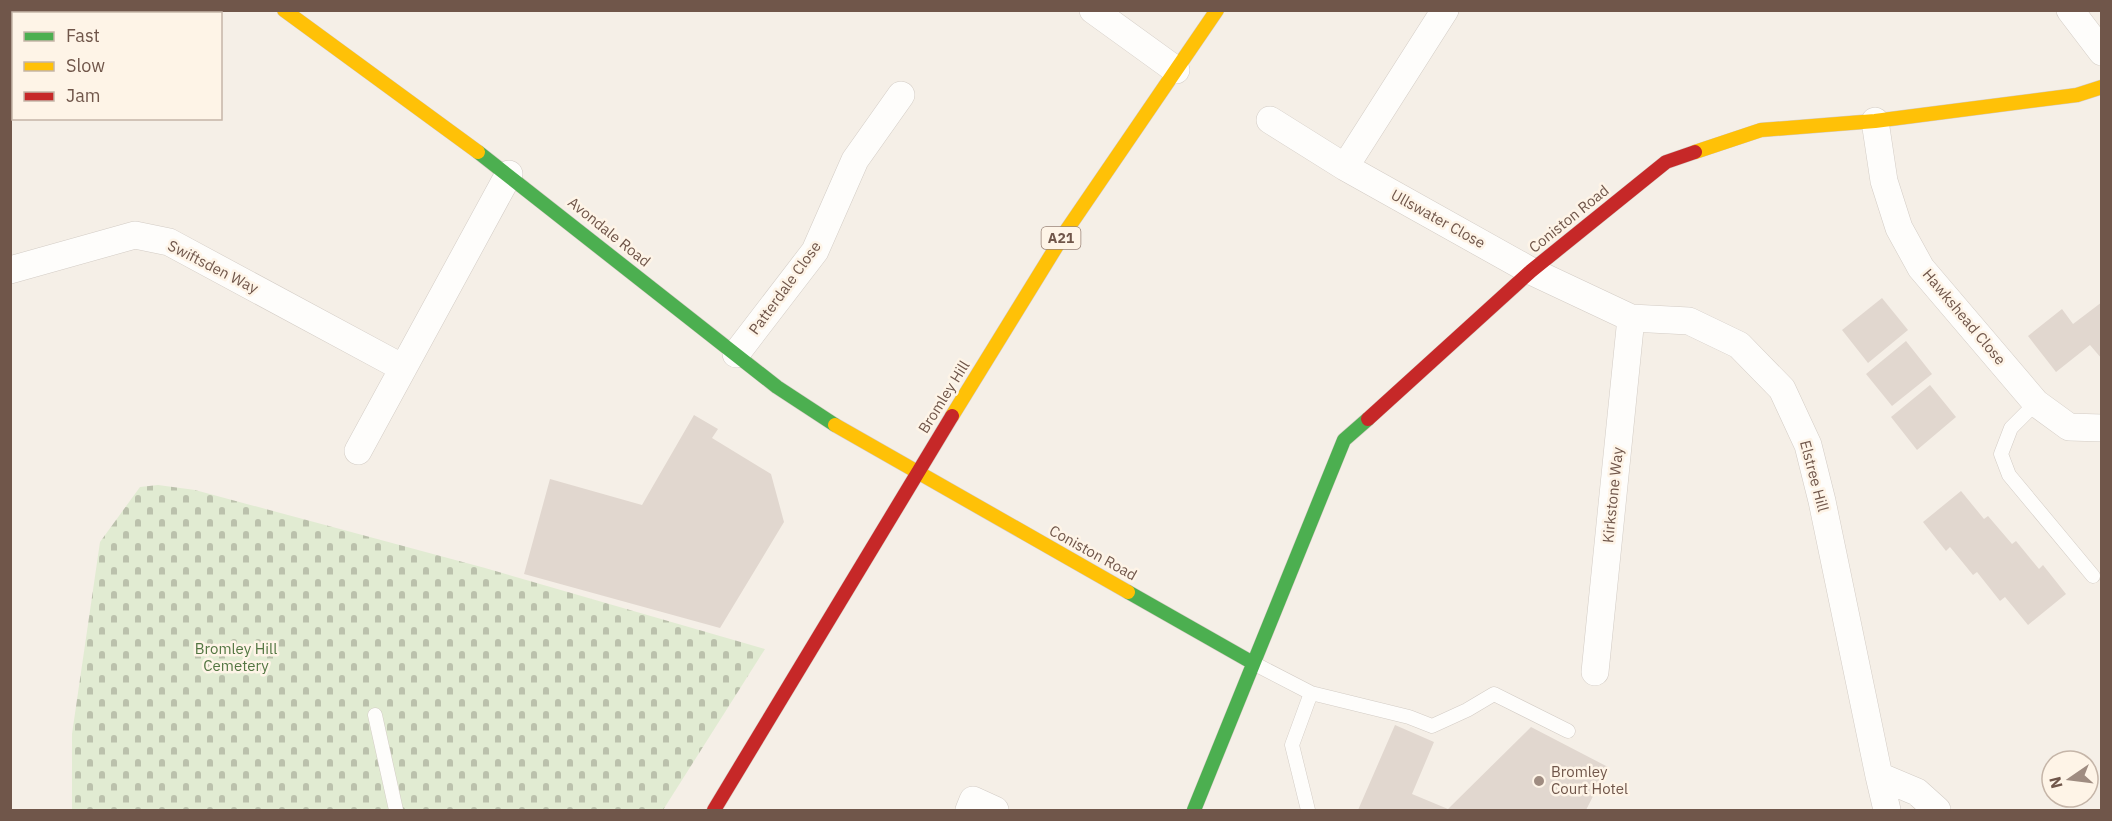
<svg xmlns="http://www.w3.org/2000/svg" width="2112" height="821" font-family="'IBM Plex Sans',sans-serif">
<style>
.cemetery{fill:url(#cemetery-stones)}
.building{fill:#e1d7cf}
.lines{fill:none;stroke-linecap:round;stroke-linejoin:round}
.lane-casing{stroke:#d3ccc5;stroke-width:15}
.street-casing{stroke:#d3ccc5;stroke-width:28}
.fast-casing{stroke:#d4cbc4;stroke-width:15}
.slow-casing{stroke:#d4cbc4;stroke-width:15}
.jam-casing{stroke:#d4cbc4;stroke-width:15}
.lane{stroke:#fefdfb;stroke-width:14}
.street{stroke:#fefdfb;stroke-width:27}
.fast{stroke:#4caf50;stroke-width:14}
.slow{stroke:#ffc107;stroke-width:14}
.jam{stroke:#c62828;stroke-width:14}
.poi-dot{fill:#9f8c81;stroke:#fef4e7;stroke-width:2}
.labels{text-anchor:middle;stroke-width:5;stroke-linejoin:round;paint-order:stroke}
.shield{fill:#fef4e7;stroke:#9b8579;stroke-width:1.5}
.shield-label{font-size:14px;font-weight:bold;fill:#70564a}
.street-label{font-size:15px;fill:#70564a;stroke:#fef4e7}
.park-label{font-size:15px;fill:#537642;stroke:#fef4e7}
.poi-label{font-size:15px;fill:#70564a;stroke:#fef4e7;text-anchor:start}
</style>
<defs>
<pattern id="cemetery-stones" width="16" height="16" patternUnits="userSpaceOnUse" patternTransform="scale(1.5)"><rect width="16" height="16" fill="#e1ebd2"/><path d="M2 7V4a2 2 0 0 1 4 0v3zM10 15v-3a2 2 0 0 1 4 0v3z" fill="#bbc1ac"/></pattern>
</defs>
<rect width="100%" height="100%" fill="#f5efe7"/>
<path class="cemetery" d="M158 485 195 490 485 568 765 649 663 810H72V734L100 542 140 487Z"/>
<path class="building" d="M1882 298 1908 330 1868 363 1842 330Z
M2102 302V359L2090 345 2056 372 2028 336 2062 309 2073 324Z
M1906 341 1932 374 1892 406 1866 374Z
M1930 385 1956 417 1917 450 1891 417Z
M694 415 718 429 712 438 771 474 784 522 720 628 524 574 550 479 642 505Z
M1961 491 1984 519 1988 516 2012 544 2016 541 2039 569 2043 565 2066 594 2028 625 2005 597 2000 601 1977 572 1973 575 1950 547 1946 551 1923 522Z
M1395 725 1434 742 1412 794 1448 809 1531 727 1608 767 1586 810H1358Z"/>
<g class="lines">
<g class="lane-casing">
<path id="lane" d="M2036 403 2011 428 2001 454 2009 475 2093 576
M1253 663 1311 693 1292 745 1308 810
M1311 693 1409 717 1432 726 1467 710 1494 694 1568 731
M375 715 396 810"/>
</g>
<g class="street-casing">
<path id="street" d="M1093 10 1176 70
M2070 10 2102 52
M1270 120 1345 167 1531 271 1631 318 1689 321 1739 345 1782 389 1808 445 1822 501 1879 776 1887 810
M1875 121 1884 181 1899 228 1921 268 2036 403 2069 427 2102 428
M1345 167 1445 10
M10 270 135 235 169 242 403 368
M736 354 815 251 855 160 901 95
M358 451 509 174
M1595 672 1631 318
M1879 776 1917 792 1937 810
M969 810 973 800 995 810"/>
</g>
<g class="fast-casing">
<path id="fast" d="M478 152 777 387 835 425
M1128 592 1253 663
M1194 810 1344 440 1368 419"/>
</g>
<g class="slow-casing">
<path id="slow" d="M284 10 478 152
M1695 152 1761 130 1875 121 2077 95 2102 87
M952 416 1066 231 1217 10
M835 425 1128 592"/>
</g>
<g class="jam-casing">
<path id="jam" d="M1368 419 1531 271 1666 162 1695 152
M714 810 952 416"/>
</g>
<use href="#lane" class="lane"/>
<use href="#street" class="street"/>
<use href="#fast" class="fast"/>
<use href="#slow" class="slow"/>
<use href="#jam" class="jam"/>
</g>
<circle class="poi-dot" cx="1539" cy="781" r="6"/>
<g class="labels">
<rect class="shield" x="1041.5" y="227" width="39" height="22" rx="4.5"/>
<g class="shield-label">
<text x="1061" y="243">A21</text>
</g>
<g class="street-label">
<text transform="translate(1438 219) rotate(29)" y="5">Ullswater Close</text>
<text transform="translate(1569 219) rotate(-39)" y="5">Coniston Road</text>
<text transform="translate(609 232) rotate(39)" y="5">Avondale Road</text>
<text transform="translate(213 267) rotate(27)" y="5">Swiftsden Way</text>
<text transform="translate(785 288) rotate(-54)" y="5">Patterdale Close</text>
<text transform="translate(1964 317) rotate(50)" y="5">Hawkshead Close</text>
<text transform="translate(944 397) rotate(-58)" y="5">Bromley Hill</text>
<text transform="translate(1814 476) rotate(75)" y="5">Elstree Hill</text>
<text transform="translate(1613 495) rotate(-84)" y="5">Kirkstone Way</text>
<text transform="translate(1093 553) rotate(29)" y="5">Coniston Road</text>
</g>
<g class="park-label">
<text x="236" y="654">Bromley Hill<tspan x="236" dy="17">Cemetery</tspan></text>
</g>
<g class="poi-label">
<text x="1551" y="777">Bromley<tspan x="1551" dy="17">Court Hotel</tspan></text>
</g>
</g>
<rect width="2112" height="821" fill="none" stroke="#70564a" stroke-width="24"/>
<rect x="12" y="12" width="210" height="108" fill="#fef4e7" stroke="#c5b5a8" stroke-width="1.5"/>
<rect x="24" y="32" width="30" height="9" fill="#4caf50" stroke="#c5b5a8" stroke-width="1.5"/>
<text x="66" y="42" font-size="18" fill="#70564a">Fast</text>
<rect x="24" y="62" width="30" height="9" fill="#ffc107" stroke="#c5b5a8" stroke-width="1.5"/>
<text x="66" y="72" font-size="18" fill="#70564a">Slow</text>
<rect x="24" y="92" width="30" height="9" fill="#c62828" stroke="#c5b5a8" stroke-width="1.5"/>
<text x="66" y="102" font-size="18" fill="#70564a">Jam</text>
<g transform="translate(2070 779) rotate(256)"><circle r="28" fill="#fef4e7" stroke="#c5b5a8" stroke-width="1.5"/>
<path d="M0-4.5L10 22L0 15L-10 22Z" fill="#9f8c81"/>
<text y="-9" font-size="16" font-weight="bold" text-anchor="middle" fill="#70564a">N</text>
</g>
</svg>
